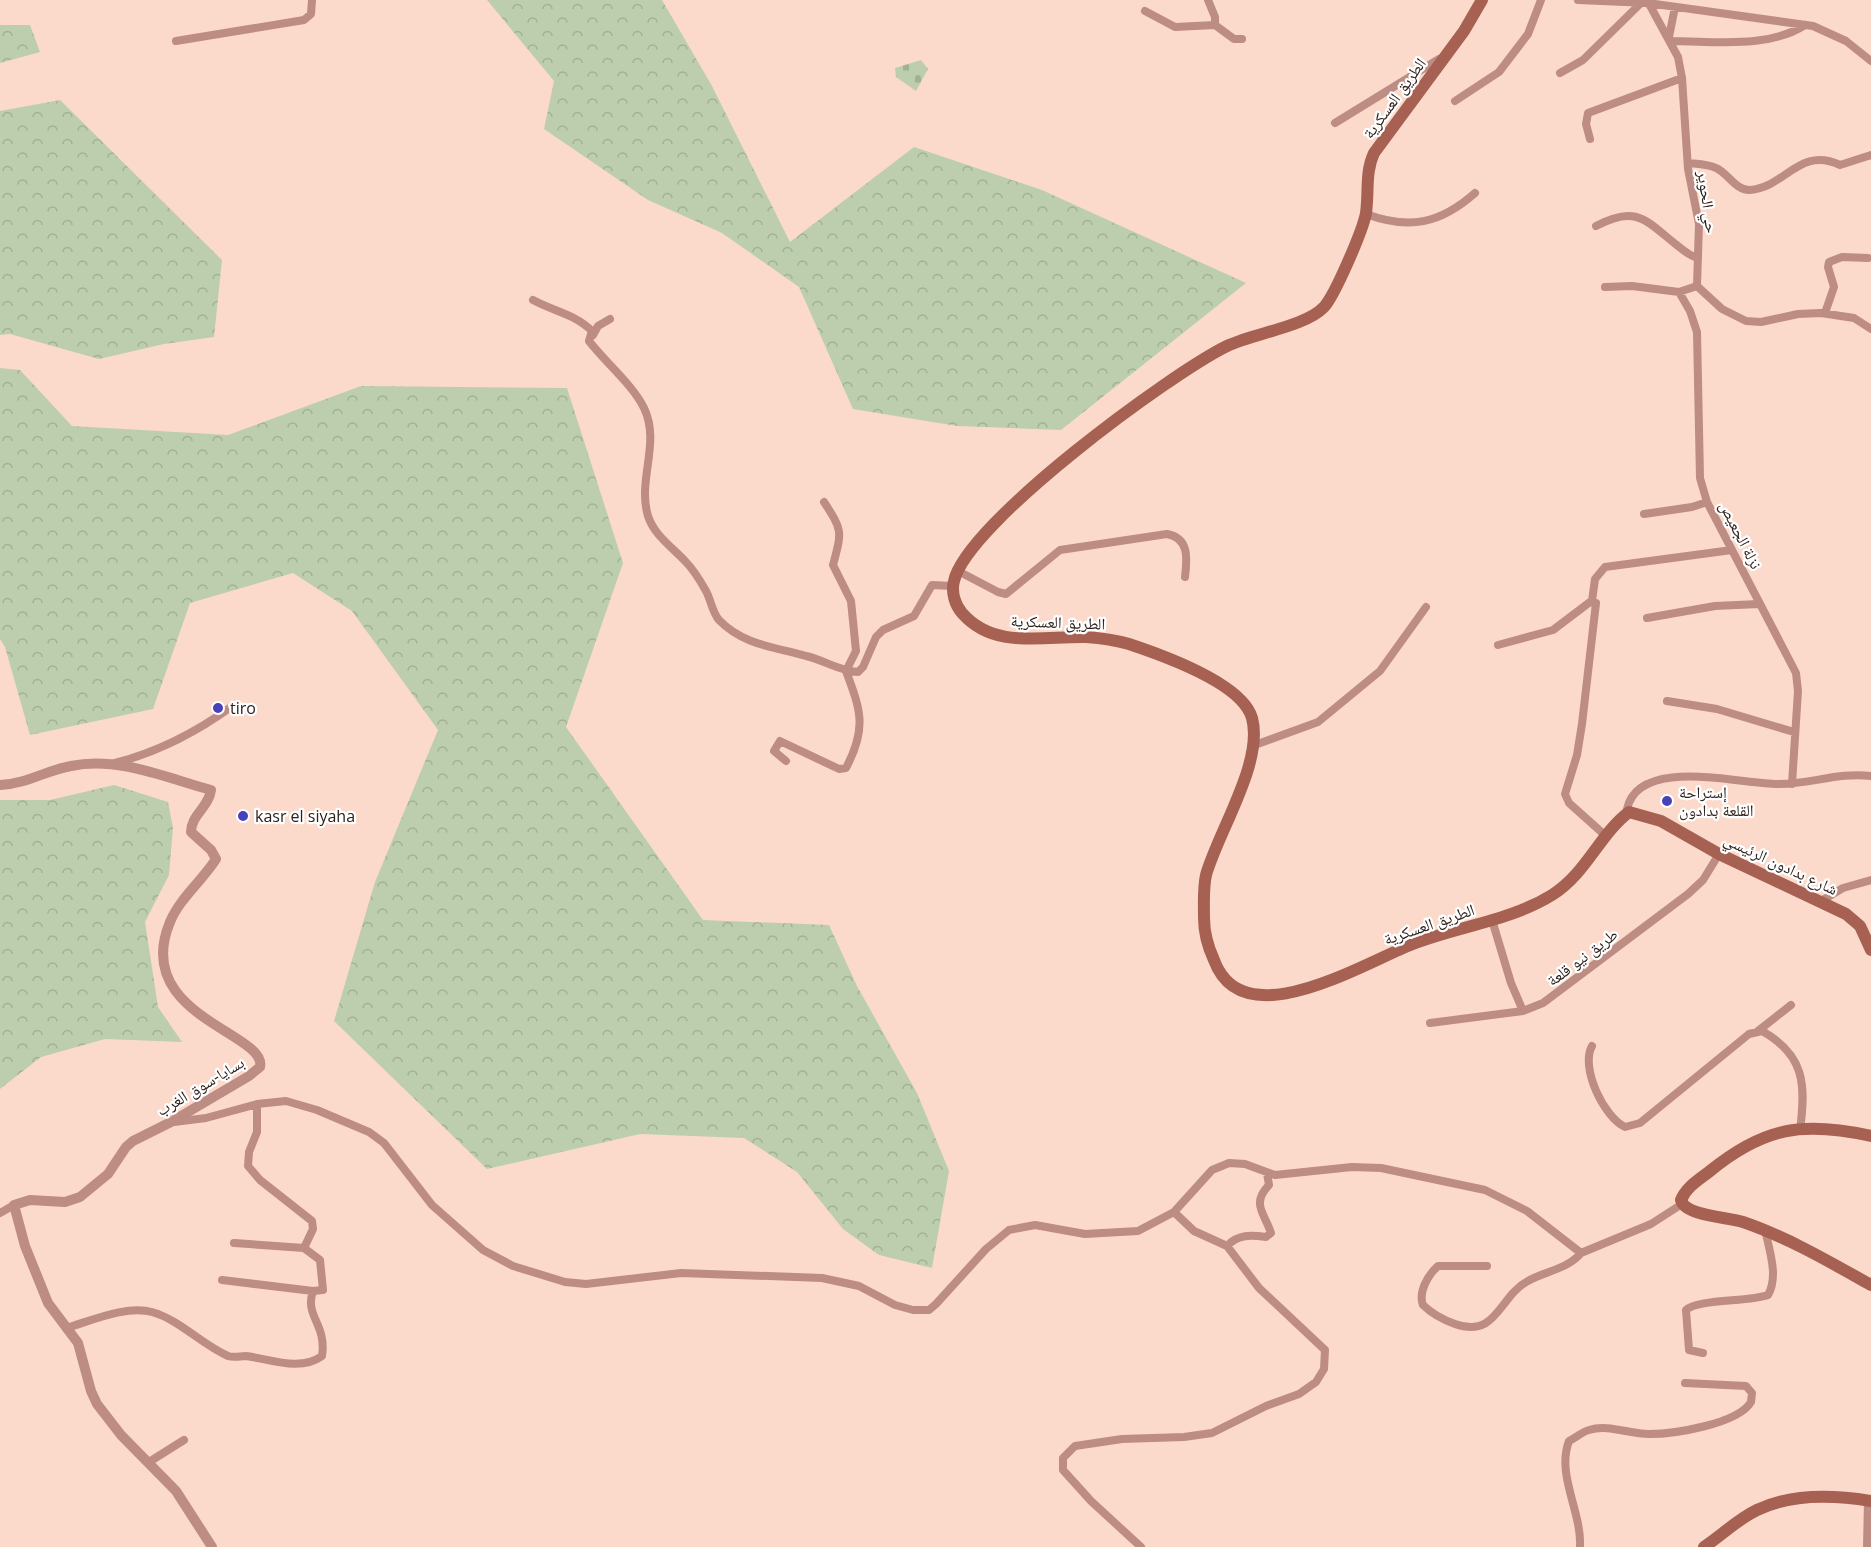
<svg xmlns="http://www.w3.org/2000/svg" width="1871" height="1547" font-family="'Open Sans','Noto Naskh Arabic',sans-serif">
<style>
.forest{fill:url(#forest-crowns)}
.cemetery{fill:url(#cemetery-stones)}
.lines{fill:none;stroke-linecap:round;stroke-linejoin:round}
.minor{stroke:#bd8c82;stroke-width:8}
.tertiary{stroke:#bd8c82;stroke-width:10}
.secondary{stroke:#a76153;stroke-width:12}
.poi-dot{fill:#4742b8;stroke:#fff;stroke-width:2}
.labels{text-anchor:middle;stroke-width:4.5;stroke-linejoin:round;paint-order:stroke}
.street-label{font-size:16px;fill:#2d211c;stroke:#fff}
.poi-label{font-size:16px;fill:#2d211c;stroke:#fff;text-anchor:start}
</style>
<defs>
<pattern id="forest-crowns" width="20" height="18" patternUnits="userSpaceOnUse" patternTransform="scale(1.5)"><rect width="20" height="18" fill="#bcceae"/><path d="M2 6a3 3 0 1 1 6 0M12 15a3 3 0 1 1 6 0" fill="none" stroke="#a2b195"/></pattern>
<pattern id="cemetery-stones" width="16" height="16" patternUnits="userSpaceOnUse" patternTransform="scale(1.5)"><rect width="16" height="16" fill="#bcceae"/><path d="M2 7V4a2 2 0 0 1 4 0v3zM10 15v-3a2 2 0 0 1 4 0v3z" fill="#a2b195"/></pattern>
</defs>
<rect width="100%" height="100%" fill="#fbdacb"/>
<path class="forest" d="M487 0H662L712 86 790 242 914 147 1042 190 1246 283 1061 430 957 426 853 409 799 287 722 233 648 200 544 129 554 81Z
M0 25H30L40 52 0 63Z
M60 100 222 260 214 337 164 344 99 359 10 334 0 335V111Z
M0 368 20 370 72 426 228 435 361 386 567 388 623 563 566 727 703 920 829 925 857 986 917 1093 949 1171 932 1268 879 1255 843 1229 797 1172 744 1138 640 1134 487 1169 334 1021 375 882 438 730 352 611 293 573 190 603 153 709 30 735 5 647 0 639Z
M114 785 168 802 173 828 169 875 145 922 158 1007 182 1042 105 1039 41 1057 0 1089V800H50Z"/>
<path class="cemetery" d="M921 60 928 69 916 91 896 77 895 68Z"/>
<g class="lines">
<path class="minor" d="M1208 0 1215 17V25L1234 39H1242
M1578 0 1648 3 1813 26 1846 41 1871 61
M1647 0 1678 57 1682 78 1688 169 1699 224 1697 286 1722 309 1746 321 1761 322 1798 314 1821 313 1854 318 1871 329
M1145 11 1175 27 1215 25
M1669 37 1675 7
M176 41 304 20 311 14 312 0
M1671 41C1716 41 1767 49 1805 25
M1560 73 1583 60 1641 3
M1455 101 1499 72 1528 34 1541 0
M1335 123 1439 59
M1590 139 1586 124 1588 113 1682 78
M1688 163C1697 164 1708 164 1716 168 1728 173 1736 191 1750 190 1786 187 1799 146 1840 165L1871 155
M1366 214C1409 230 1440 224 1475 193
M1596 226C1637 204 1646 221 1678 246 1684 251 1690 256 1698 258
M1605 287 1632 286 1679 292 1697 286
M1679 292 1690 311 1697 332 1700 478 1707 502 1796 673 1798 691 1792 784
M533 300C553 311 575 314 592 331L589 341C605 362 633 385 644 408 661 443 637 480 648 516 654 535 672 547 685 561 692 568 701 582 706 591 711 600 712 612 719 620 743 645 775 647 806 656 824 660 839 671 858 672L863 667 876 637 883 630 914 616 932 585 952 586
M1825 313 1834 287 1828 267 1829 262 1842 257 1868 258
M593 335 598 326 610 319
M1644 514 1692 507 1707 502
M958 571 998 592 1006 594 1060 550 1167 534C1190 538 1187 560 1185 577
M1592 601 1595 579 1605 567 1732 550
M1647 618 1715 606 1759 604
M1498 645 1553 630 1590 602 1596 603 1582 724 1577 755 1565 794 1569 803 1607 837
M1667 701 1717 709 1794 732
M1252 746 1318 722 1380 671 1426 607
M786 761 774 751 780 741 839 769 846 768C867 728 861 711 846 671L856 651 851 601 833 565C842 531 843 531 824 502
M115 763C158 752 195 733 231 707
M1629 812 1627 809C1639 755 1743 785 1779 784 1810 784 1840 772 1871 776
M1821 901 1843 888 1871 880
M1492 920 1511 983 1523 1011
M1430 1023 1523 1011 1543 1003 1688 894 1703 880 1719 854
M1758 1031 1791 1005
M1592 1046C1580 1068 1604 1117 1625 1127L1640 1123 1749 1034 1762 1031C1805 1055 1806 1085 1800 1130
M174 1122 206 1118 257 1104 286 1101 317 1110 369 1132 384 1143 432 1205 483 1250 513 1266 565 1282 586 1284 681 1273 822 1278 859 1286 895 1305 913 1310H929L936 1304 986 1249 1009 1230 1035 1225 1085 1234 1138 1231 1174 1212 1212 1170 1229 1163 1245 1164 1275 1175 1352 1167 1381 1168 1485 1190 1527 1211 1581 1253 1651 1224 1682 1204
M0 1213 14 1205
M234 1243 304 1248 313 1229 312 1221 260 1180 248 1166 249 1152 257 1132V1104
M1227 1246C1238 1234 1251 1235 1266 1237L1271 1233C1264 1212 1251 1204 1269 1185L1267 1173
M1487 1266H1438C1428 1275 1418 1292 1423 1305 1431 1313 1444 1320 1455 1324 1497 1339 1499 1296 1528 1281 1545 1271 1568 1269 1581 1253
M222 1280 313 1291
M66 1328C91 1321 126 1305 152 1312 180 1320 201 1344 228 1356 234 1358 240 1356 246 1356 270 1359 300 1372 322 1356 327 1324 304 1316 313 1291L323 1290 320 1260 304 1248
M1703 1353 1689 1350 1686 1310C1697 1299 1749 1302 1768 1295 1779 1276 1769 1250 1765 1229
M149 1462 184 1440
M1141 1547 1091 1501 1063 1470V1458L1075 1446 1122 1439 1184 1437 1212 1433 1266 1406 1299 1394 1316 1382 1324 1369 1325 1350 1259 1288 1227 1246 1194 1231 1174 1212
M1580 1547C1582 1512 1556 1475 1569 1441 1575 1438 1582 1432 1589 1430 1608 1424 1629 1434 1649 1434 1674 1434 1738 1424 1751 1402L1752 1393 1746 1386 1685 1383
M1867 1547 1868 1500"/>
<path class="tertiary" d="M0 785C26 784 47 770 71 766 118 756 167 778 211 790 209 807 191 815 191 832L211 850 216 859C202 881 180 898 170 922 131 1016 268 1033 260 1067L249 1076 171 1122 133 1141 126 1147 108 1174 80 1197 65 1202 30 1200 14 1205 25 1246 48 1303 78 1343 91 1391 97 1404 121 1435 176 1491 212 1547"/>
<path class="secondary" d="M1482 0 1464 31 1374 153C1365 172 1369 192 1366 213 1363 230 1335 295 1324 307 1305 327 1254 333 1227 346 1170 374 967 523 954 581 951 592 955 605 962 613 994 650 1044 636 1086 637 1100 638 1115 640 1129 644 1162 655 1242 683 1252 718 1264 762 1218 832 1206 875 1203 888 1204 905 1204 918 1204 933 1208 947 1214 960 1243 1039 1363 963 1413 944 1459 926 1510 921 1552 895 1586 874 1599 835 1629 812L1661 821 1719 854 1846 914 1860 926 1871 950
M1871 1136C1803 1121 1764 1127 1710 1171 1700 1179 1686 1187 1681 1200 1685 1216 1728 1217 1743 1222 1787 1237 1830 1262 1871 1285
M1704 1547C1722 1535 1738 1519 1757 1510 1792 1493 1834 1495 1871 1501"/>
</g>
<g class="poi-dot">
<circle cx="218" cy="708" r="6"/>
<circle cx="1667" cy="801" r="6"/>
<circle cx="243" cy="816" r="6"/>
</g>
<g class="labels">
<g class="street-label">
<text transform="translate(1394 98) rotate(-54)" y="6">الطريق العسكرية</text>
<text transform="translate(1708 202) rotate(82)" y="6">حي الحوير</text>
<text transform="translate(1741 535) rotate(63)" y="6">نزلة الجعيص</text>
<text transform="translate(1058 622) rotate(2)" y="6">الطريق العسكرية</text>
<text transform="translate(1781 864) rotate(25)" y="6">شارع بدادون الرئيسي</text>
<text transform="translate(1429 924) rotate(-19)" y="6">الطريق العسكرية</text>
<text transform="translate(1582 957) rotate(-37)" y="6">طريق نيو قلعة</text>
<text transform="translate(200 1086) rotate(-31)" y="6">بسايا-سوق الغرب</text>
</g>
<g class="poi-label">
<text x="230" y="714">tiro</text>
<text x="1679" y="798">إستراحة<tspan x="1679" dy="18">القلعة بدادون</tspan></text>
<text x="255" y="822">kasr el siyaha</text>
</g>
</g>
</svg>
